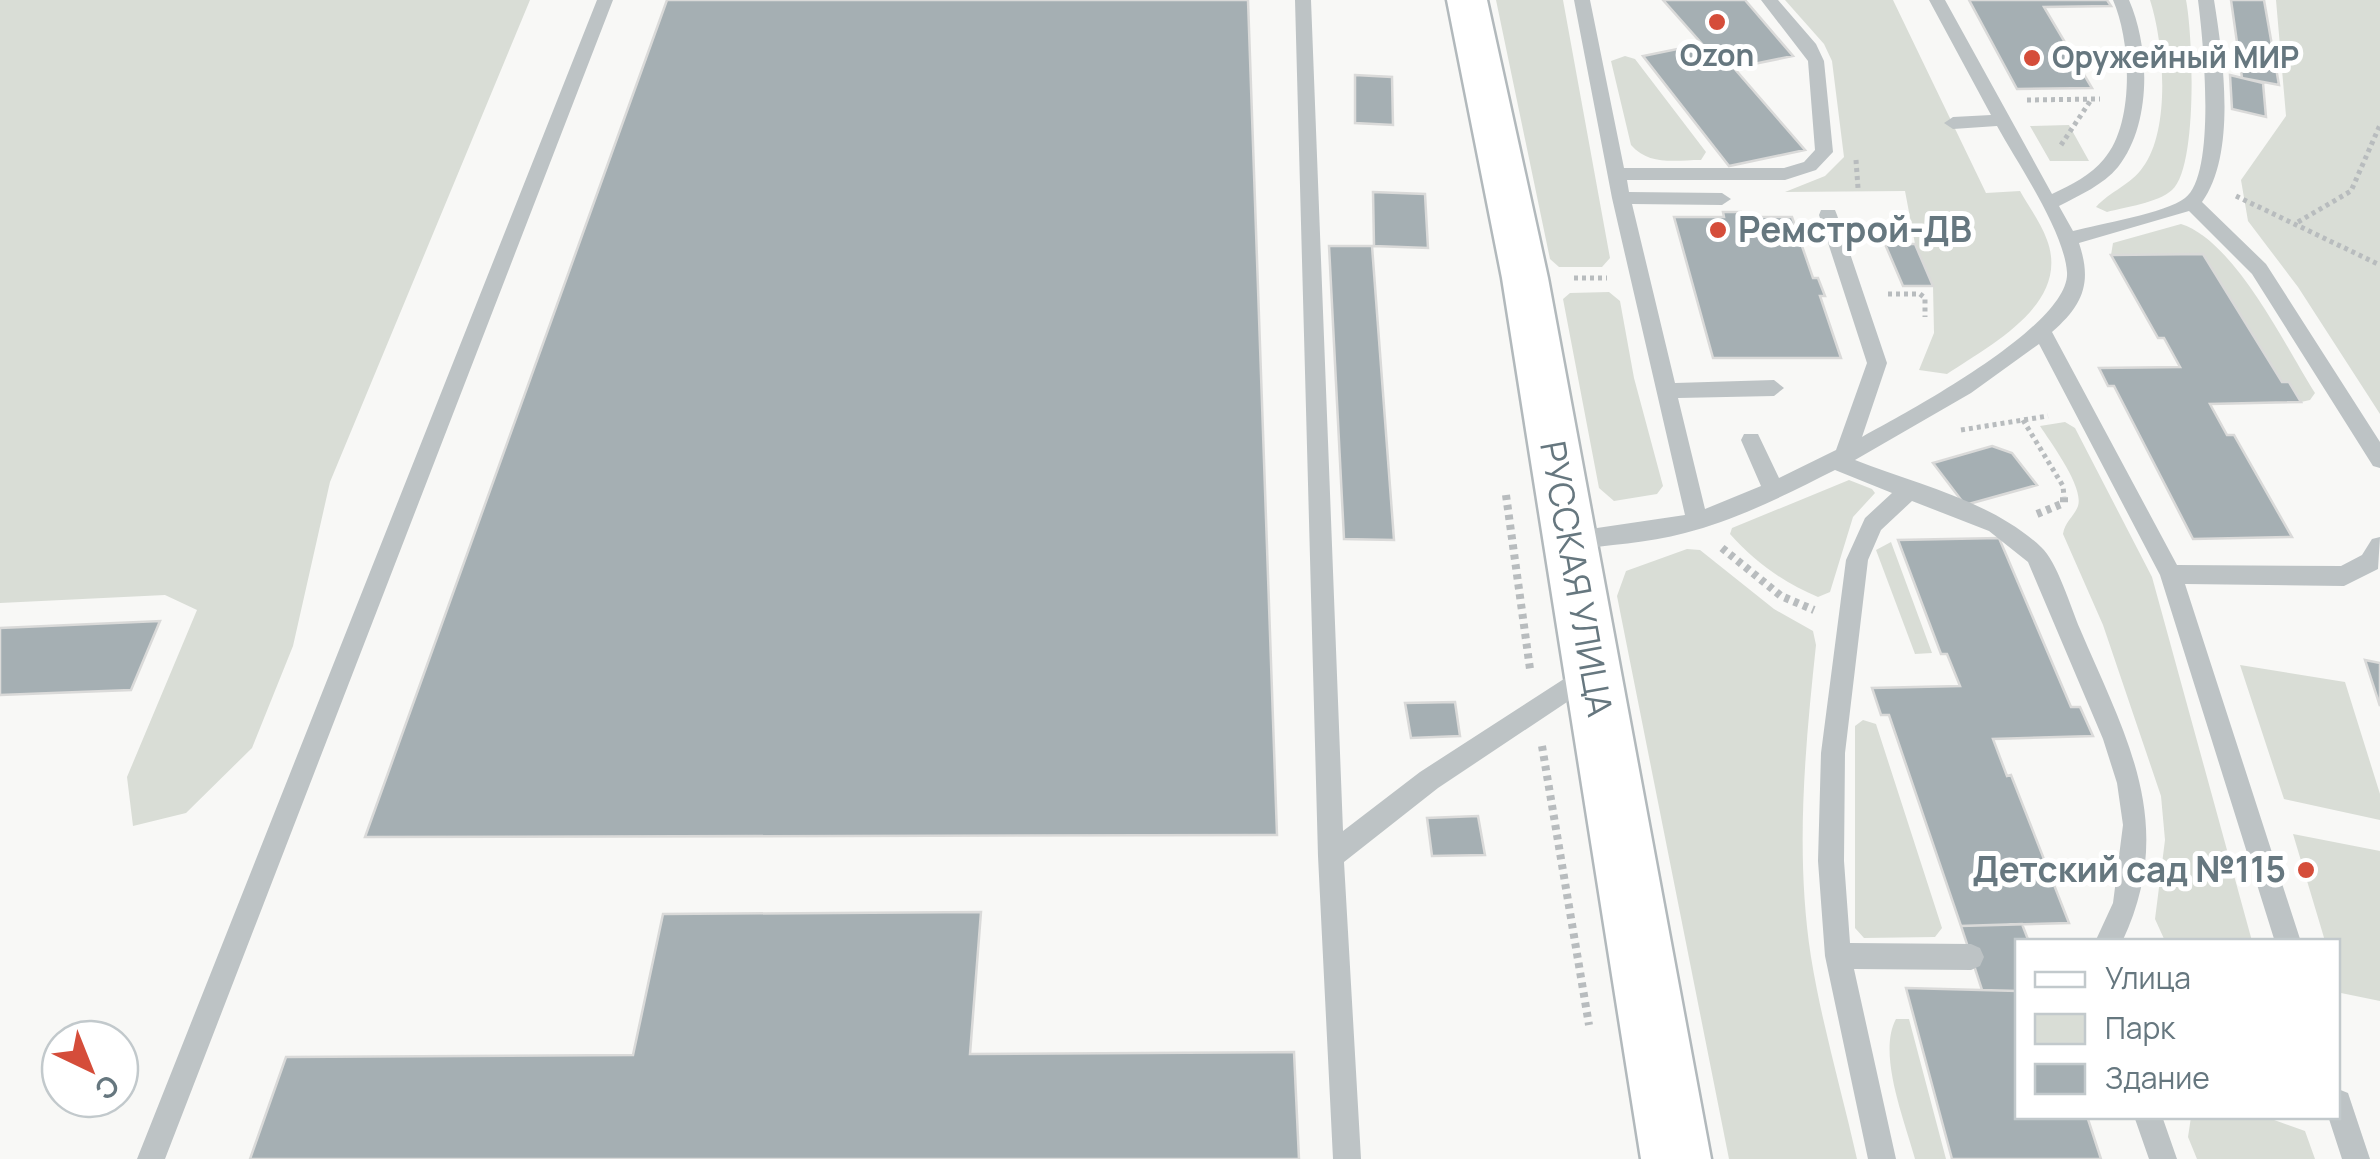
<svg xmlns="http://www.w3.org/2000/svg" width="2380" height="1159" font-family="Manrope,sans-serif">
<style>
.green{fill:#d9ddd6}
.building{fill:#a5afb3;stroke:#dadad9;stroke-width:2.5}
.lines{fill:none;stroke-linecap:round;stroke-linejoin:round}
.secondary-casing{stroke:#b2b9bc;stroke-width:5}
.path-far1{stroke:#b8bcbe;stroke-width:5;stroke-dasharray:4 4;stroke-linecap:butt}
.path{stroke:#b8bcbe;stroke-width:8;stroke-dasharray:5 5;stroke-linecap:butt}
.lane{fill:#bdc3c5;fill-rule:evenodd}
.secondary{fill:#fff;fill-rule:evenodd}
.poi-dot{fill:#d54d3a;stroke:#fff;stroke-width:4}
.labels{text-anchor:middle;stroke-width:10;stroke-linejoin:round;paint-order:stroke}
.far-poi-label{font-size:30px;font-weight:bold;fill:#66777f;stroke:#fff}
.poi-label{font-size:35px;font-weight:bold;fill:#66777f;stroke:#fff;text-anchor:start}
.street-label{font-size:35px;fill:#66777f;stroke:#fff}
</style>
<rect width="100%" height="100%" fill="#f8f8f6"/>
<path class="green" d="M0 0H530L330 482 293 646 252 748 186 813 133 826 127 777 197 610 165 595 0 603Z
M1496 0H1563L1610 258 1602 267H1559L1550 259Z
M1785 0H1893L1986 193 2020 191C2029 207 2041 223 2047 240 2071 304 1990 345 1947 374L1919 370 1934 333 1933 286 1915 244 1905 191 1785 192 1825 176 1844 157 1832 61 1824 44Z
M2150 0H2186C2193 35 2198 167 2172 190 2158 203 2125 207 2107 212L2096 207C2110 191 2131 185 2143 167 2171 129 2164 43 2150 0Z
M2276 0H2380V414L2298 287 2248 221 2241 180 2286 116Z
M1625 56 1635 59 1706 152 1701 160C1675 160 1649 166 1631 145L1611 61Z
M2069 125 2089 161H2050L2030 126Z
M2181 224C2235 241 2285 346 2315 393L2310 400 2301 402 2282 382 2203 254 2111 255 2113 243Z
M1609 292 1620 301 1634 378 1663 486 1657 494 1614 501 1599 488 1563 299 1570 293Z
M2065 422 2075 428 2152 577 2252 941H2165L2155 919 2165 840 2161 796 2103 625 2063 534C2065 521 2074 517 2078 506 2084 487 2051 443 2040 426Z
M1849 480 1872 489 1875 493 1853 517 1830 592 1818 597C1784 583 1755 562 1730 534L1732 528Z
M1891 542 1932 653 1915 654 1876 550Z
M1687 549 1700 550 1774 609 1813 631 1816 645C1805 748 1795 854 1811 957 1822 1025 1842 1092 1857 1159H1729L1617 596 1626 571Z
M2240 665 2345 682 2380 794V820L2284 799Z
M1863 720 1876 724 1942 928 1935 937 1864 938 1855 928V726Z
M2293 834 2380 851V1001L2341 993 2338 942 2325 941Z
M1896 1019H1909L1946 1159H1915C1905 1121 1877 1054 1896 1019Z
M2191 1117H2266L2305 1131 2315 1159H2197L2188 1137Z"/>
<path class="building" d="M667 0H1248L1277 835 365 837Z
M1663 0H1745L1793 56 1734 68 1805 150 1729 166 1643 56 1702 44Z
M1969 0H2107L2111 6 2044 7 2092 88 2017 89Z
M2231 0H2264L2279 85 2242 78Z
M1355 75 1392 77 1393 125 1355 123Z
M2230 75 2263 83 2266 117 2232 109Z
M1373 192 1425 194 1428 248 1374 246Z
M1723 212H1741L1742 217H1792L1813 278H1818L1825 296H1820L1841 358H1713L1674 217H1724Z
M1885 244H1915L1933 286H1903Z
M1329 246H1372L1394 540 1344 539Z
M2203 254 2282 382H2289L2301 402 2210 404 2227 435H2234L2292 537 2193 539 2114 386H2108L2099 368 2180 367 2164 338H2158L2111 255Z
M1992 446 2012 453 2037 485 1965 505 1933 463Z
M1999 538 2071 707H2080L2093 736 1993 739 2007 776 2011 775 2069 923 1961 926 1889 715H1881L1872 688 1960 686 1947 654H1941L1898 540Z
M160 621 131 690 0 695V628Z
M2365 660 2380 663V706Z
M1455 702 1460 736 1411 738 1405 703Z
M1478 816 1485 855 1432 856 1427 818Z
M981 912 970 1054 1294 1052 1299 1159H250L286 1057 633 1055 663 914Z
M2022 924 2029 942H2018V991L1982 990 1961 926Z
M1906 988 2018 991V1116H2087L2101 1159H1952Z"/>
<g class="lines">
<g class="secondary-casing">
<path id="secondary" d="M1447 0H1487L1548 278 1711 1159H1641L1502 278Z"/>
</g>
<path class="path-far1" d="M2027 100 2100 99
M2061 145 2091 100
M1856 160 1858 188
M2236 196 2380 265
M2298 222 2351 191 2380 125
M1574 278H1607
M1888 294H1920L1925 298V317
M2023 420 2063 486 2064 497
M1961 430 2048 416"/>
<path class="path" d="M1506 495 1530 669
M2037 514 2064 503V495
M1722 548 1781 596 1814 610
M1542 746 1589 1025"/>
<path class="lane" d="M597 0H613L165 1159H137Z
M1295 0H1311L1343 831 1420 772 1584 666 1592 663 1600 666 1604 673 1600 680 1438 788 1344 862 1361 1159H1333L1318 856Z
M1574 0H1590L1624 168H1784L1804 162 1815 150 1808 61 1761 0H1778L1816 44 1824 61 1833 152 1816 170 1785 180H1627L1629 192 1722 193 1731 199 1722 205 1632 204 1675 383 1774 380 1784 388 1774 396 1678 398 1705 509 1761 486 1741 440 1744 434H1758L1779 478 1836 450 1867 363 1819 215 1821 210H1835L1837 215 1887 363 1862 437C1906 413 2071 325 2067 272 2064 231 2018 164 1997 126L1953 129 1944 123 1953 117 1991 115 1929 0H1945L2052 194C2071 185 2091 175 2104 159 2135 123 2131 41 2113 0H2129C2150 48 2152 124 2118 167 2103 185 2080 195 2059 206L2073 231C2099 224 2166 213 2185 198 2217 174 2203 38 2198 0H2214C2223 56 2237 154 2202 202L2266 264 2380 442V468L2373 466 2252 274 2189 211 2079 243C2092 282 2084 304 2052 332L2177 565 2341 566 2362 555 2372 539 2380 537 2378 569 2344 586 2185 584 2301 942H2275L2160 575 2039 344 1971 393 1855 460C1916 484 1992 501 2041 547 2057 561 2071 608 2080 629 2126 737 2178 824 2122 942H2095L2113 903 2123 825 2117 783 2103 739 2028 562 1989 531 1912 501 1881 530 1868 560 1845 753 1844 861 1850 943 1971 944 1980 948 1984 957 1980 966 1971 970 1854 969 1896 1159H1868L1825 956 1818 861 1821 753 1846 560 1865 518 1892 493 1835 470C1787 494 1737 520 1685 533 1647 543 1608 545 1570 550L1562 547 1559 541 1562 535 1570 532 1685 515 1612 198Z
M2338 1089 2348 1093 2370 1159H2342L2328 1116H2338Z
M2134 1116H2162L2177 1159H2149Z"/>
<use href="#secondary" class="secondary"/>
</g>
<g class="poi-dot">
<circle cx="1717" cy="22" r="10"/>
<circle cx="2032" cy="58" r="10"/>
<circle cx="1718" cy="230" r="10"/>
<circle cx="2306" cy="870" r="10"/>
</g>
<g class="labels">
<g class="far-poi-label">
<text x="1717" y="66">Ozon</text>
<text x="2052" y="68" text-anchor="start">Оружейный МИР</text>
</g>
<g class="poi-label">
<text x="1738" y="242">Ремстрой-ДВ</text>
<text x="2286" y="882" text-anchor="end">Детский сад №115</text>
</g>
<g class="street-label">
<text transform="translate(1576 579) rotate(80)" y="12">РУССКАЯ УЛИЦА</text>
</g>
</g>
<rect x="2015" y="939" width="325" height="180" fill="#ffffff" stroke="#c2c9cc" stroke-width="2.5"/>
<rect x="2035" y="972" width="50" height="15" fill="#ffffff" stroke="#c2c9cc" stroke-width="2.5"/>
<text x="2105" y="989" font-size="30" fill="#66777f">Улица</text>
<rect x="2035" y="1014" width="50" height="30" fill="#d9ddd6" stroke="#c2c9cc" stroke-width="2.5"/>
<text x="2105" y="1039" font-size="30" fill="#66777f">Парк</text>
<rect x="2035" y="1064" width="50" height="30" fill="#a5afb3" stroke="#c2c9cc" stroke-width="2.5"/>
<text x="2105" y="1089" font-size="30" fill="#66777f">Здание</text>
<g transform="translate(90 1069) rotate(137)"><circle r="48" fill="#ffffff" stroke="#c2c9cc" stroke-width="2.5"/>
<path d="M0-8L18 38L0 25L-18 38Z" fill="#d54d3a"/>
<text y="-15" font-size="28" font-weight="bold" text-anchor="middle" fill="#66777f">С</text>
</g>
</svg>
